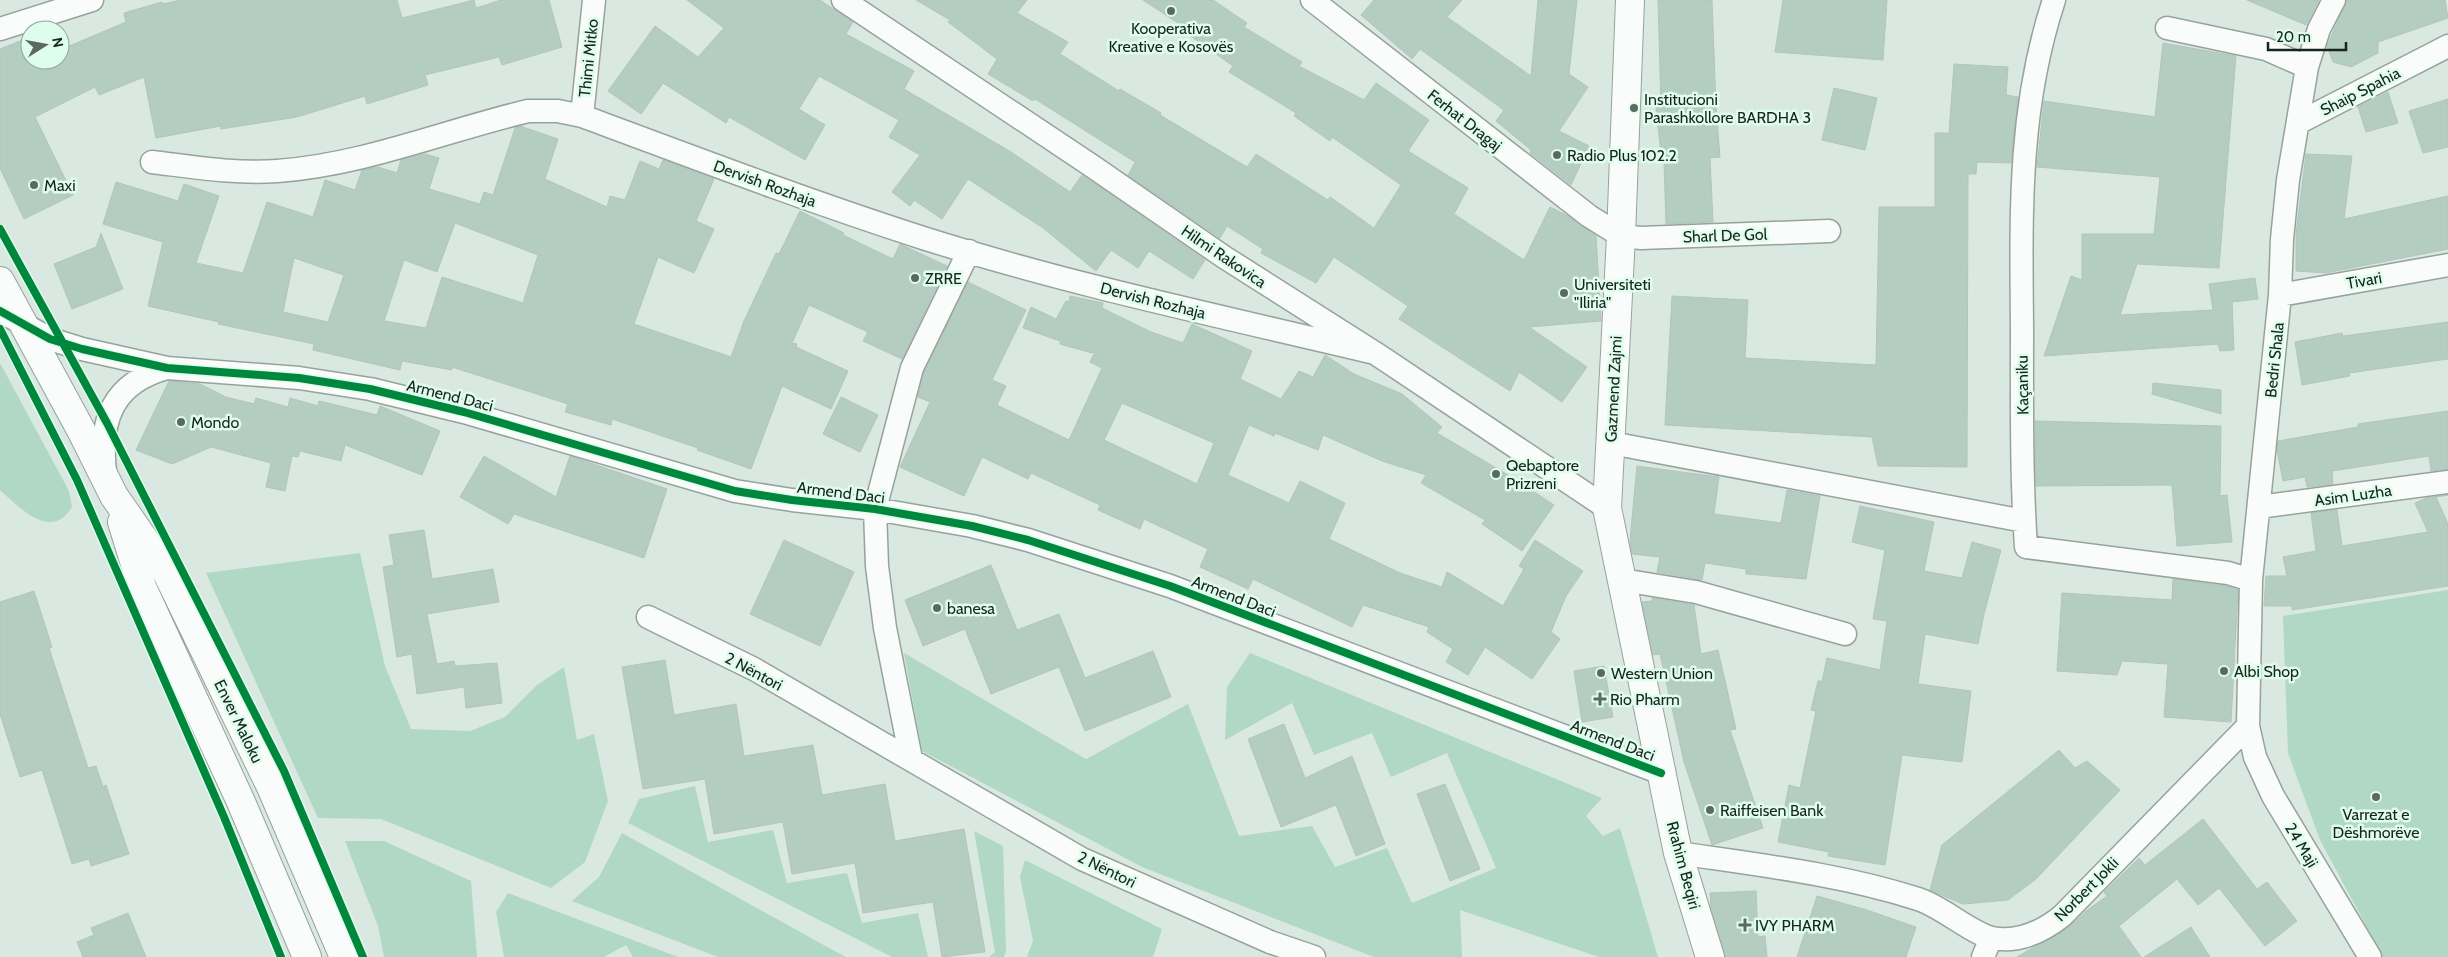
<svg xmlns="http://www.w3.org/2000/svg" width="2448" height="957" font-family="Cabin,sans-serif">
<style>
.green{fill:#b0d8c4}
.building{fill:#b3cdc1;stroke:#b6c3bd;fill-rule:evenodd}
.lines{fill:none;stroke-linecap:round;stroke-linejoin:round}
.street-casing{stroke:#96a39d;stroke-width:25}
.secondary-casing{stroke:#96a39d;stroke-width:30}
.street{stroke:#f9fcfa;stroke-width:22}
.secondary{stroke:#f9fcfa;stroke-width:28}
.cycleway-casing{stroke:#dffded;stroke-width:11}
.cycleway{stroke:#00873e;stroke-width:8}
.poi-dot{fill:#5c6962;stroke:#dffded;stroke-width:2}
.labels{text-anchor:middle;stroke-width:5;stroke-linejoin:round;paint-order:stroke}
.poi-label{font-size:16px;fill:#19241e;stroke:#dffded;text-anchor:start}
.street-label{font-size:16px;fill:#19241e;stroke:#dffded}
</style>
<rect width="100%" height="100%" fill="#d9e9e1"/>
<path class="green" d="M0 363 69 491 72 507C51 542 19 507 0 490Z
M360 553 385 666 411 729 470 731 505 717 537 685 564 667 577 740 594 734 608 801 585 862 551 888 381 819 318 818 206 573Z
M2448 590V957H2383L2320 840 2288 753 2283 616Z
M904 653 1086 759 1188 704 1239 836 1312 826 1335 867 1387 848 1412 903 1496 868 1447 753 1391 777 1372 733 1314 755 1292 703 1225 740 1227 687 1250 653 1602 798 1586 816 1603 836 1620 828 1658 957H1599L1460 910 1462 957H1374L1142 867 922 751Z
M695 786 708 842 773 830 787 883 847 873 862 923 918 913 928 957H892L628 823 639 799Z
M974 831 1003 846 1006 951 1004 957H989L995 952Z
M622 833 829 948 846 957H718L572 901 599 877Z
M345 841H384L471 881 477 957H384L378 926Z
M1025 860 1162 929 1153 957H1027L1033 941 1020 877Z
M508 893 678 957H633L626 945 604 957H504L496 912Z"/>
<path class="building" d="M180 0H397L402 18 474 0 476 8 501 0H549L562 47 502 65 499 57 425 75 428 85 367 104 365 96 297 117 221 129V126L156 138 144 77 99 95 95 87 35 117 73 195 24 219 0 168V49L30 37V60H60V50L126 22 124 13 162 2 163 4Z
M687 0H820L853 22 846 34 914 71 904 89 1011 152 1070 192 1082 175 1205 260 1193 279 1149 251 1138 268 1111 250 1096 271 1043 228 968 179 942 219 914 200 910 206 892 192 920 155 889 137 899 120 819 76 799 109 825 125 805 160 729 117 726 123 663 83 641 114 608 91 655 26 698 57 724 28Z
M916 0H1027L1017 13 1068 42 1060 54 1119 91 1120 89 1161 113 1160 115 1247 167 1256 154 1328 200 1330 197 1374 228 1401 185 1332 137 1330 141 1294 116 1296 113 1229 72 1233 66 1179 28 1181 25 1143 0H1213L1247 23 1244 27 1302 62 1299 66 1364 100 1376 83 1429 120 1408 151 1468 188 1454 214 1524 260 1550 207 1568 216 1596 236 1601 321 1529 327 1587 367 1562 402 1519 372 1510 391 1399 319 1408 306 1334 257 1316 283 1261 253 1263 249 1227 226 1220 238 1128 175 1135 162 1035 99 1033 101 988 74 997 59 948 22 950 20Z
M1374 0H1462L1447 17 1531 76 1538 0H1577L1569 74 1588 87 1559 131 1589 146 1571 185 1530 153 1531 150 1496 121 1504 110 1420 49 1412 59 1361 15Z
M1658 0H1712L1716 107 1720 157 1710 158 1713 222 1666 224 1664 162 1662 163 1656 108 1661 107Z
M1783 0H1887L1883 60 1775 52Z
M2247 0H2319L2306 25Z
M2347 0H2445L2448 18 2378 42V53L2351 67 2333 62 2327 46Z
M2163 43 2236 56 2219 268 2137 264 2120 315 2213 310 2209 284 2255 278 2258 299 2232 302 2234 350 2220 351 2218 344 2044 356 2071 276 2082 280V234H2154L2160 177 2037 167 2044 101 2155 117Z
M1954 64 2008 67 2006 95 2018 97 2011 163 1977 162 1976 174H1968L1967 467 1878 466 1872 437 1665 425 1672 296 1748 300 1745 358 1876 365 1879 207H1935V133H1949Z
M1834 88 1877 98 1865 150 1822 140Z
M2388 92 2398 123 2366 132 2358 107Z
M2448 99V147L2423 153 2409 111Z
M520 126 558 139 545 179 607 207 610 196 625 200 640 161 659 169 663 160 714 179 696 221 714 229 694 273 658 257 634 324 731 357 744 321 776 253 779 254 800 211 844 233 843 235 893 259 900 244 947 266 902 359 863 341 868 332 809 305 792 343 797 344 796 347 848 371 831 409 782 386 751 469 697 450 698 448 612 419 611 425 565 412 568 404 452 367V370L402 361 400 370 313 350 314 344 218 324 219 322 148 306 163 242 103 224 116 182 178 201 184 184 219 196 196 263 243 273 267 202 313 217 325 180 355 190 362 170 378 167 397 173 401 160 425 154 439 158 429 189 480 204 484 192 493 195 515 128ZM455 223 538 255 523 303 442 277 426 328 384 321 404 260 437 272ZM294 258 344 275 328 322 283 312Z
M2306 154 2352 156 2344 219 2448 196V249L2326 273 2296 271V234Z
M101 233 123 289 72 309 54 264 96 247Z
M968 282 1026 310 992 380 1006 386 997 405 1069 440 1102 368 1090 362 1095 352 1092 353 1060 344V341L1023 328 1031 307 1056 319 1066 301 1069 302 1070 296 1103 303 1102 308 1151 332 1183 343 1192 324 1252 351 1240 379 1281 399 1299 371 1313 377 1325 355 1354 374 1402 394 1442 427 1437 433 1518 481 1554 505 1522 551 1482 524 1485 520 1421 483 1426 475 1382 461 1323 435 1318 450 1275 433 1274 436 1249 425 1228 475 1289 503 1300 481 1345 503 1329 539 1400 573 1442 587 1447 572 1503 606 1524 569 1519 566 1535 540 1583 571 1566 596 1551 632 1560 639 1532 679 1485 647 1468 675 1446 662 1453 649 1427 632 1429 627 1363 605 1352 627 1253 579 1248 589 1200 567 1208 549 1144 519 1140 529 1098 510 1100 505 1031 473 1028 479 982 457 964 496 900 467 930 402 918 397 924 373ZM1122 403 1214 443 1197 484 1104 440Z
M2448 322V359L2349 373 2350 376 2302 385 2295 342 2342 333 2343 336Z
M169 381 200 384 226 397 254 404 256 398 288 407 290 398 318 406 319 401 377 415 380 406 440 431 422 475 345 445 341 461 300 451 298 457 292 456 285 491 266 487 271 463 211 447 172 464 136 450Z
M2153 383 2221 390V414L2152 394Z
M841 397 878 415 860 452 823 434Z
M2448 411V469L2431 471 2429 456 2332 471 2333 484 2307 487 2305 477 2283 481 2277 450 2278 441 2358 427V424Z
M2035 421 2221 426 2220 496 2227 495 2232 542 2177 546 2172 485 2036 486Z
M484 456 556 497 570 456 667 489 644 558 514 514 508 524 460 497Z
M1637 466 1719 477 1714 514 1781 523 1787 490 1820 496 1806 579 1746 574V569L1705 563 1702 580 1657 572 1660 557 1632 554 1630 540Z
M2448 495 2436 497 2448 524V586L2292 610V606H2264L2266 576H2287L2283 557 2316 551 2311 513 2337 510 2342 546 2428 532 2415 503 2426 498Z
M1860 506 1934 522 1924 571 1962 578 1972 542 2001 550 1984 614 1978 644 1925 634 1918 684 1971 691 1962 762 1902 755 1885 865 1828 856 1829 852 1778 842 1789 785 1800 788 1816 711 1811 710 1818 681H1822L1827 658 1880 670 1887 621 1873 619 1885 550 1852 542Z
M424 530 432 579 493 569 499 602 427 614 437 664 454 661 455 666 497 663 502 703 466 708 464 687 417 694 412 654 397 657 383 567 394 565 389 535Z
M784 540 854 572 820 646 750 614Z
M991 565 1017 630 1059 614 1085 678 1153 651 1171 697 1085 731 1059 667 991 694 965 629 923 646 905 600Z
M2173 579 2225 586 2238 590 2231 722 2164 717 2168 664 2122 661 2117 675 2057 671 2062 593 2172 600Z
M34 591 52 647 49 648 88 768 96 766 103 787 106 785 129 854 91 866 89 859 72 864 42 770 20 777 0 714V602Z
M1652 598 1694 605 1701 654 1718 650 1736 729 1730 730 1763 828 1712 845 1684 762 1660 654 1653 655 1642 602 1652 601Z
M665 660 674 715 736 704 744 756 813 745 822 795 885 784 895 841 964 829 985 952 942 957 933 902 863 913 855 863 792 874 783 822 714 834 705 779 643 789 622 667Z
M1604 666 1613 717 1582 722 1574 671Z
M1284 724 1305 778 1352 756 1385 844 1356 856 1336 805 1281 827 1248 739Z
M2059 750 2075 768 2087 761 2120 790 2036 879 2008 900 1963 904 1930 890 1942 845Z
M1445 784 1480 869 1450 881 1417 794Z
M2203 819 2257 889 2267 882 2297 921 2265 946 2219 888 2198 905 2177 879 2119 926 2141 957H2017L2070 926 2086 911 2107 896 2104 892 2139 858 2145 865Z
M1756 891 1758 937 1765 936 1767 957H1725L1711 908 1710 893Z
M1817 896 1867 910 1916 927 1906 957H1797Z
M128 913 146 957H83L77 942 94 935 91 928Z
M2191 927 2210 957H2144Z"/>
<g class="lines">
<g class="street-casing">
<path id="street" d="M843 0 1092 166 1224 257 1375 353 1607 508
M1312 0 1589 216 1621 236 1641 238 1829 231
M2054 0C2018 109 2021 214 2022 327 2022 400 2021 474 2026 547L2228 573 2251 580
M2334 0 2319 29 2307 67 2288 180 2282 239 2280 295 2251 580 2248 726 2255 757 2273 796 2370 957
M2167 28 2266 49 2307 67
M0 29 92 0
M582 116 594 0
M2298 123 2448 46
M152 162C193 167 235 174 277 171 363 165 444 131 528 111H558L582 116C695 158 808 201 923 238 1071 285 1224 317 1375 353
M2280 295 2448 265
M0 311 50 339 82 349 167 368 299 378 370 389 464 412 735 491 792 500 875 509 972 526 1028 540 1170 586 1661 773
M1611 443 2024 521
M105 472C99 419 113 383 167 368
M2259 507 2448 482
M1622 580 1696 592 1845 634
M648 617 754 669 1082 859 1270 942 1314 957
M911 759 885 628 877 566 875 509 912 368 969 251
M1678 853C1759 865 1840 874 1918 899 1941 906 1971 933 1992 938 2019 943 2042 932 2062 916L2248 726
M1983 957 1991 938"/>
</g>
<g class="secondary-casing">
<path id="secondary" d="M1630 0 1621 236 1607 508 1678 853 1710 957
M0 281 81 430 114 496 166 571 271 787 344 957
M122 522 142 587 241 802 307 957"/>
</g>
<use href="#street" class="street"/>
<use href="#secondary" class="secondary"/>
<g class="cycleway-casing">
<path id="cycleway" d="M0 229 107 423 284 771 363 957
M0 311 50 339 82 349 167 368 299 378 370 389 464 412 735 491 792 500 875 509 972 526 1028 540 1170 586 1661 773
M0 329 77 480 224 817 281 957"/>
</g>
<use href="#cycleway" class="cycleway"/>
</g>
<g class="poi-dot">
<circle cx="1171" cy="11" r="5"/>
<circle cx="1634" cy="108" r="5"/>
<circle cx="1557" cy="155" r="5"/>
<circle cx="34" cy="185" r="5"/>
<circle cx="915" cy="278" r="5"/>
<circle cx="1564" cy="293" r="5"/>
<circle cx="181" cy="422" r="5"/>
<circle cx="1496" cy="474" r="5"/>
<circle cx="937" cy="608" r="5"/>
<circle cx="2224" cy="671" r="5"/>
<circle cx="1601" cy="673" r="5"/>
<path d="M1597.5 691.5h5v5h5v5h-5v5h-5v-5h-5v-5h5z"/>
<circle cx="2376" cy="797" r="5"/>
<circle cx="1710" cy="810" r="5"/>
<path d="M1742.5 917.5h5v5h5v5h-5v5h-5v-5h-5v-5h5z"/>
</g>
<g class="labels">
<g class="poi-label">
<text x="1171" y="34" text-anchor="middle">Kooperativa<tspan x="1171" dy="18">Kreative e Kosovës</tspan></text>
<text x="1644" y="105">Institucioni<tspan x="1644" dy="18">Parashkollore BARDHA 3</tspan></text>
<text x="1567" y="161">Radio Plus 102.2</text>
<text x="44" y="191">Maxi</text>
<text x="925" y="284">ZRRE</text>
<text x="1574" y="290">Universiteti<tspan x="1574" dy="18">"Iliria"</tspan></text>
<text x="191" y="428">Mondo</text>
<text x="1506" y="471">Qebaptore<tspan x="1506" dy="18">Prizreni</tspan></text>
<text x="947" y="614">banesa</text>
<text x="2234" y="677">Albi Shop</text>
<text x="1611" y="679">Western Union</text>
<text x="1610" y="705">Rio Pharm</text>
<text x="1720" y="816">Raiffeisen Bank</text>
<text x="2376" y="820" text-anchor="middle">Varrezat e<tspan x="2376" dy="18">Dëshmorëve</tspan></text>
<text x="1755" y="931">IVY PHARM</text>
</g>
<g class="street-label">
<text transform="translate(588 58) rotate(-84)" y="6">Thimi Mitko</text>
<text transform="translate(2360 91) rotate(-27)" y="6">Shaip Spahia</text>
<text transform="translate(1465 120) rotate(38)" y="6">Ferhat Dragaj</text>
<text transform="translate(765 183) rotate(20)" y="6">Dervish Rozhaja</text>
<text transform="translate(1725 235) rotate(-2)" y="6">Sharl De Gol</text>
<text transform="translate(1224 256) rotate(34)" y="6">Hilmi Rakovica</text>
<text transform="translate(2364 280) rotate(-10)" y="6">Tivari</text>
<text transform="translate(1153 300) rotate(14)" y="6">Dervish Rozhaja</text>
<text transform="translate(2274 360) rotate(-84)" y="6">Bedri Shala</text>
<text transform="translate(2022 385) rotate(-91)" y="6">Kaçaniku</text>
<text transform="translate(1613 389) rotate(-87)" y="6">Gazmend Zajmi</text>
<text transform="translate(450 395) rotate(14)" y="6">Armend Daci</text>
<text transform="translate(841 492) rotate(7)" y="6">Armend Daci</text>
<text transform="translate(2353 495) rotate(-8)" y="6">Asim Luzha</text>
<text transform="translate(1234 596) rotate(21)" y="6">Armend Daci</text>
<text transform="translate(754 671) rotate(28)" y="6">2 Nëntori</text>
<text transform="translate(239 721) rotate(64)" y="6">Enver Maloku</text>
<text transform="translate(1613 740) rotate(21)" y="6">Armend Daci</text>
<text transform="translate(2302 845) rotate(59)" y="6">24 Maji</text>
<text transform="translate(1684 865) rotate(75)" y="6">Rrahim Beqiri</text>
<text transform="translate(1107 869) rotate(26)" y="6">2 Nëntori</text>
<text transform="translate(2086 889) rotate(-45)" y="6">Norbert Jokli</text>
</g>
</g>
<g transform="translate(45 45) rotate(79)"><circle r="24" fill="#dffded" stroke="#90a69a"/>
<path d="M0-4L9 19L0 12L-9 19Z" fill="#5c6962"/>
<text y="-8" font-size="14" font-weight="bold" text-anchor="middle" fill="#19241e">N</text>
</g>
<path d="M2268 42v8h78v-8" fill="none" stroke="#19241e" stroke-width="2.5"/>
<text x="2276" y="42" font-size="15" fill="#19241e" stroke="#dffded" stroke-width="4" paint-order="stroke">20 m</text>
</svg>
